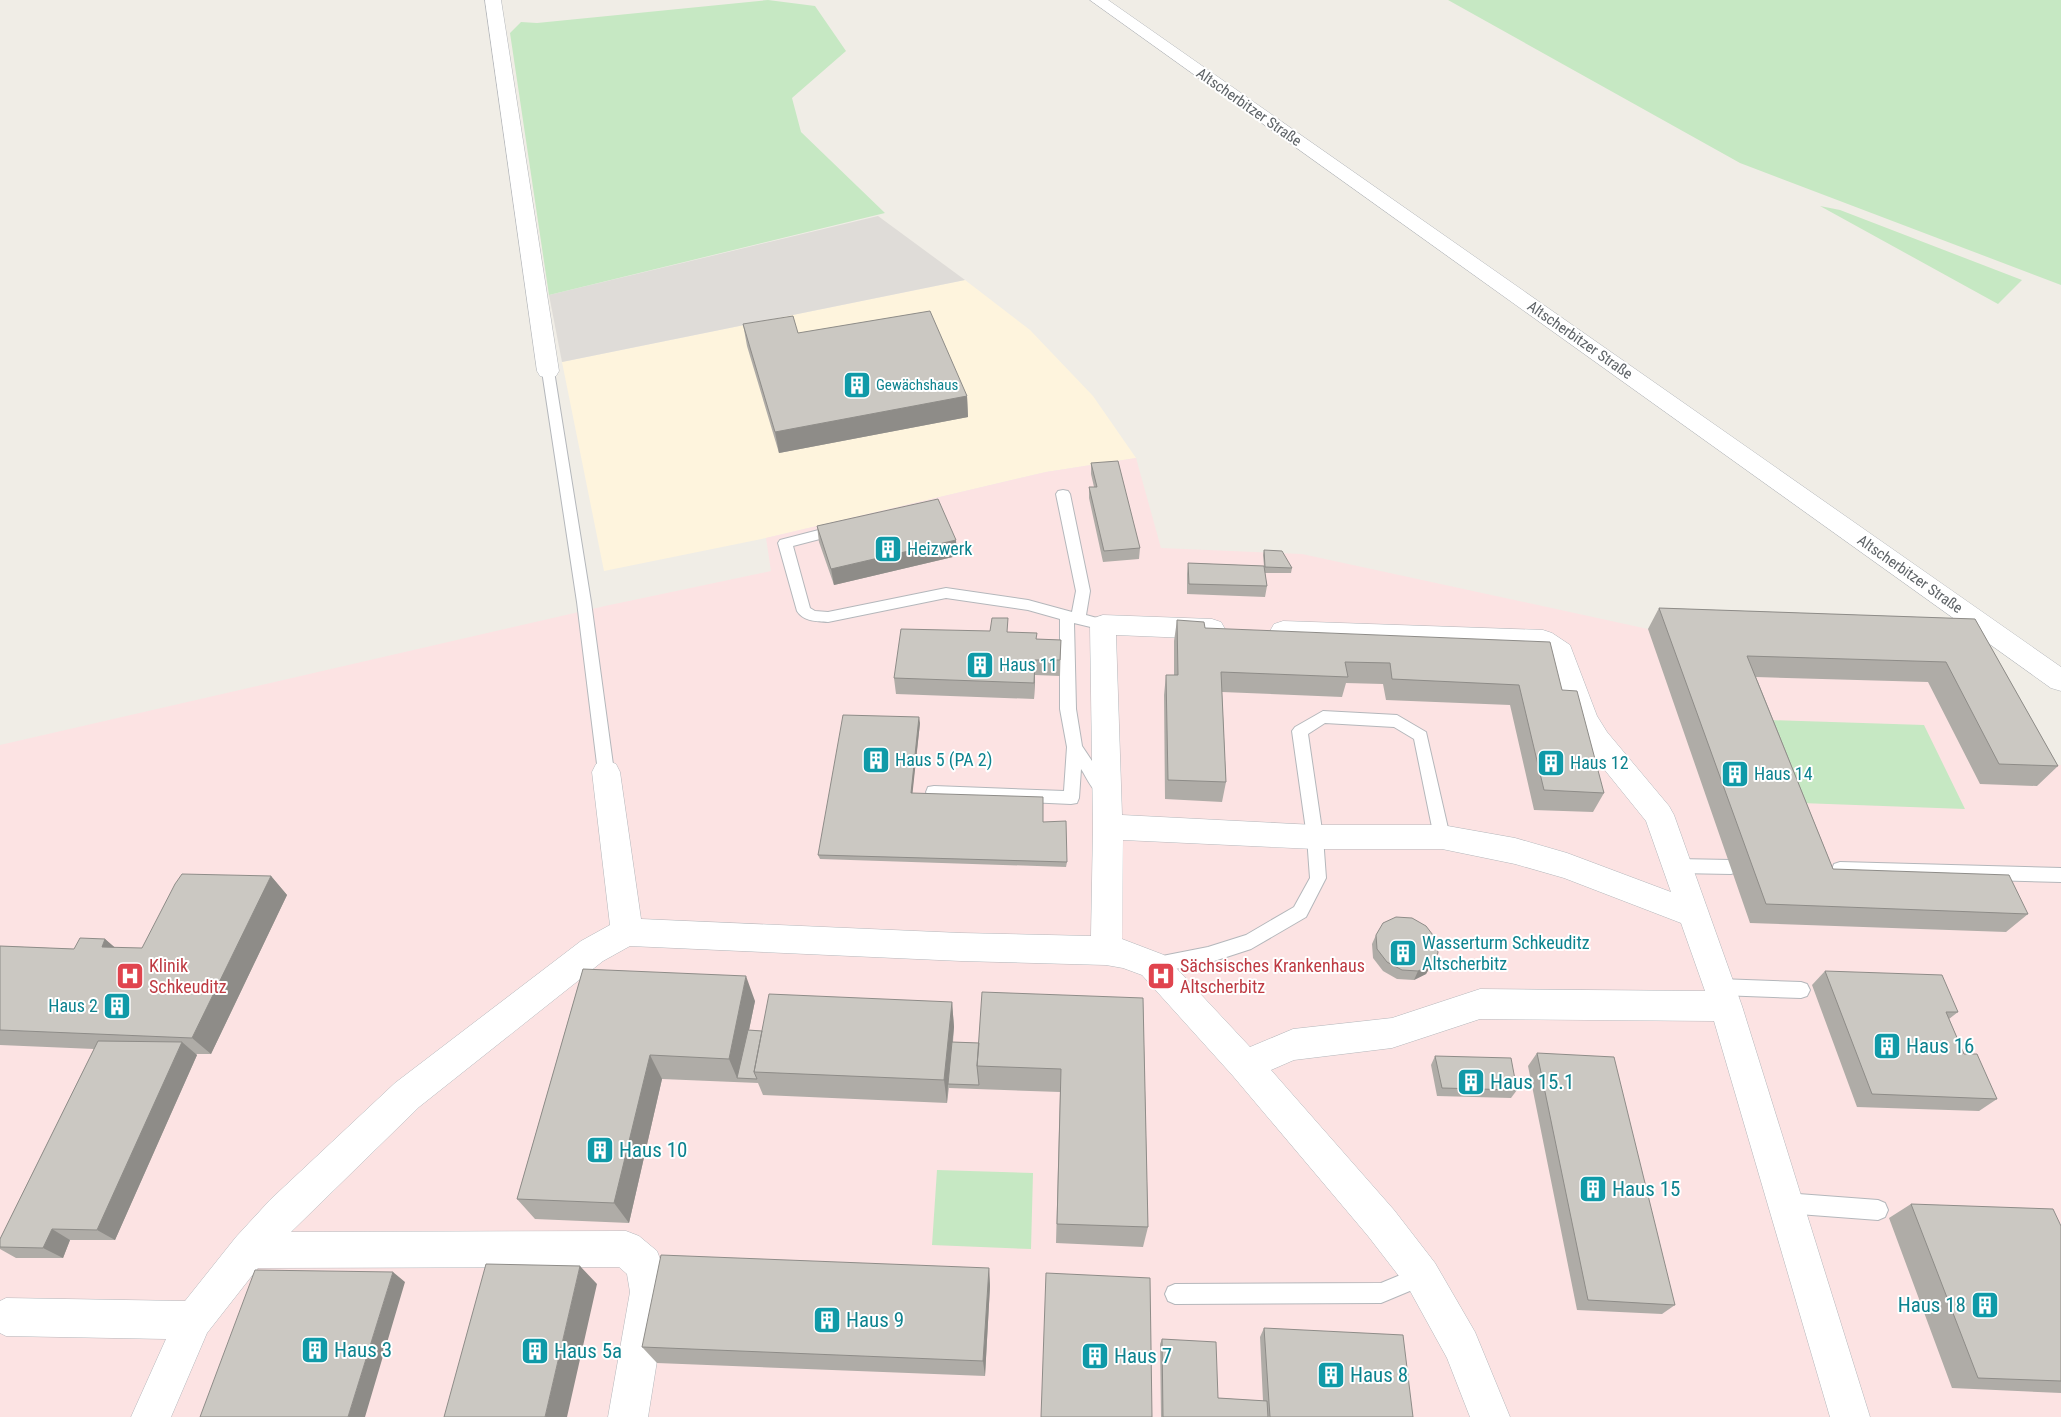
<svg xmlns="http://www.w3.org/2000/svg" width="2061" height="1417" font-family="'Roboto Condensed',sans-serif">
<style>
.commercial{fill:#fef4dd}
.industrial{fill:#dfdcd8}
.medical{fill:#fce3e3}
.green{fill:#c6e8c3}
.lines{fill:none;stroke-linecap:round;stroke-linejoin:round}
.service-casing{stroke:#b4b7bb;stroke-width:2}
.minor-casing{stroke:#b4b7bb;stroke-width:1}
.service{fill:#fff;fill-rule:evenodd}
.minor{fill:#fff;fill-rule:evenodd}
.wall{fill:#afaca7}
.shaded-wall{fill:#8e8c88}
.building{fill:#cbc8c2;stroke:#8e8c88}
.labels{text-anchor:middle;stroke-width:4;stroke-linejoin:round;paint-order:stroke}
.far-street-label{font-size:15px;fill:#5e6367;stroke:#fff}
.far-culture-label{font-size:15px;fill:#0d838f;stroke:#fff;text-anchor:start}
.culture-label{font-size:18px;fill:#0d838f;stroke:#fff;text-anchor:start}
.health-label{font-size:18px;fill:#be3a42;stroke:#fff;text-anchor:start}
.near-culture-label{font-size:21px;fill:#0d838f;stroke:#fff;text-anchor:start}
</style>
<rect width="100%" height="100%" fill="#f0ede6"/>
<path class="commercial" d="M965 280 1030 330 1093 396 1136 458 1046 472 766 538 604 571 562 362Z"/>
<path class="industrial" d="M878 216 965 280 562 362 549 295Z"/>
<path class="medical" d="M1136 458 1161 548 1302 554 1648 629 1958 640 2025 764 2061 765V1417H0V745L605 606 771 571 766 538 1046 472Z"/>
<path class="green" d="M768 0 815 6 846 51 792 98 801 132 885 213 549 295 510 33 521 22 537 23Z
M1448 0H2061V285L1740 163Z
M1820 206 1840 210 2022 280 1998 304Z
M1768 720 1924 725 1965 809 1801 803Z
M937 1170 1033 1173 1031 1249 932 1245Z"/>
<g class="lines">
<g class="service-casing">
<path id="service" d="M548 367 554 371 591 602 614 772 612 776 606 778 600 776 598 772 577 602 542 371Z
M1063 490 1068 491 1070 494 1090 591 1086 615 1108 621 1110 625 1108 629 1103 630 1074 623 1076 709 1082 746 1112 791 1110 796C1095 800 1088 779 1081 769L1079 798 1077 803 1071 804 934 798 928 797 926 792 928 787 934 786 1064 791 1067 747 1060 709V619L1028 610 946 598 828 622C817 621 804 622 797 611L778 543 780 540 838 525 843 527 845 530 843 533 793 546 810 608 815 611 828 612 946 588 1028 600 1072 612 1076 591 1056 494 1058 491Z
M1323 711 1397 715 1426 732 1450 837 1448 842 1442 844 1436 842 1434 837 1414 739 1394 727 1325 723 1308 734 1323 837 1326 878 1306 917 1251 949 1208 963 1153 973 1147 971 1144 965 1147 959 1208 947 1246 935 1294 907 1310 878 1307 837 1292 731 1295 727Z
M1677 859 1731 860 1737 862 1739 867 1737 872 1731 874 1677 873 1671 871 1669 866 1671 861Z
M1840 862 2061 868V882L1840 876 1834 874 1832 869 1834 864Z
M1719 979 1801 982 1807 984 1810 990 1807 996 1801 998 1719 995 1713 993 1710 987 1713 981Z
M1785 1193 1878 1200 1885 1203 1888 1210 1885 1217 1878 1220 1785 1213 1778 1210 1775 1203 1778 1196Z
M1422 1266 1429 1269 1432 1276 1429 1283 1381 1303 1175 1304 1168 1301 1165 1294 1168 1287 1175 1284 1381 1283Z"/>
</g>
<g class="minor-casing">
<path id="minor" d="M485 0H501L559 371 556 376 548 378 540 376 537 371Z
M1090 0H1108L2061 667V691L2051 688Z
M1103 615 1212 619 1221 622 1225 629 1221 636 1212 639 1116 635 1122 815 1315 825H1442L1515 838 1567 853 1671 892 1646 821 1587 748 1570 719 1550 658 1538 650 1283 641 1274 638 1270 631 1274 624 1283 621 1543 630 1552 633 1570 645 1597 716 1607 732 1669 806 1674 815 1742 1006 1870 1417H1830L1714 1021 1480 1019 1392 1048 1294 1060 1271 1070 1394 1210 1435 1263 1475 1332 1510 1417H1470L1447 1358 1409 1289 1368 1236 1233 1076 1142 975 1123 968 1106 965 961 961 630 946 603 961 419 1107 291 1232 626 1231 639 1236 657 1251 662 1264 668 1292 648 1417H608L630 1292 627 1274 619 1267 258 1268 207 1333 171 1417H131L166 1339 6 1336 0 1333V1301L6 1298 185 1301 236 1237 270 1200 395 1083 581 941 610 925 592 772 596 764 606 760 616 764 620 772 641 919 961 933 1091 936 1093 827 1090 625 1094 618ZM1123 840 1315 849H1442L1515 864 1564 878 1681 923 1705 991 1480 989 1392 1018 1293 1029 1250 1047 1164 955 1122 939Z"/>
</g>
<use href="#service" class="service"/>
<use href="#minor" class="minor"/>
</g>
<path class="wall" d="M743 324 798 333 967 396 968 417 779 453 747 346Z
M1091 463 1140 548 1139 559 1103 562 1089 498V487H1094L1091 474Z
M817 526 957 556 834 585 819 542Z
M1264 550 1292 568 1291 573H1265L1267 586 1265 597 1187 594V574L1188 563 1264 566 1263 555Z
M1659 608 1975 619 2058 766 2037 786 1980 784 1928 682 1756 677 1833 869 2028 914 2006 932 1750 923 1648 629Z
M1177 620 1205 628 1562 690 1604 793 1593 812 1534 810 1510 705 1386 700 1383 684 1346 683 1342 697 1222 692 1226 782 1222 802 1165 799 1164 695 1166 675H1174V641Z
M1008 632 1037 639 1061 640 1060 676 1035 675 1034 699 896 694 894 678Z
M920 723 912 793 1043 822 1067 862 1066 867 820 859 818 855Z
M271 876 287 895 211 1054H196L197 1055 115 1240H70L63 1258H16L0 1249V1239L94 1049 0 1045V946L74 949 105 939 115 948H142Z
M1376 935 1433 962 1426 974 1414 980 1397 979 1383 971 1373 958 1372 944Z
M583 969 755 1001 749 1030 762 1031 952 1002 954 1027 953 1042 979 1043 1143 998 1148 1227 1143 1247 1056 1243 1060 1092 949 1088V1087L947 1103 763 1095 758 1083 662 1079 629 1223 535 1219 517 1199Z
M1825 971 1958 1012 1949 1019 1964 1054 1997 1099 1979 1111 1857 1107 1812 985Z
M1537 1053 1675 1305 1662 1314 1577 1310 1528 1066Z
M1435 1056 1517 1090 1511 1098 1437 1096 1431 1065Z
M1911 1204 2061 1226V1393L1952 1388 1889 1218Z
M989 1268 990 1286 985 1376 657 1363 642 1347Z
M1264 1328 1413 1417H1161L1160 1344 1162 1339 1218 1398 1263 1401 1260 1337Z"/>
<path class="shaded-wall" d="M967 396 968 417 779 453 775 432Z
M956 540 957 556 834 585 831 569Z
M1035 660V675L1034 699V683Z
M919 717 920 723 912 798 911 793Z
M271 876 287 895 211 1054 192 1038Z
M105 939 126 957 102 947Z
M1438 953 1426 974 1414 980 1418 971Z
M746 976 755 1001 739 1078H737L729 1059Z
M952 1002 954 1027 948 1084 947 1103 944 1080Z
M182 1042 197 1055 115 1240 97 1230Z
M650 1055 662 1079 629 1223 614 1203Z
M52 1229 70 1240 63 1258 43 1248Z
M580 1266 597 1284 567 1417H545Z
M989 1268 990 1286 985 1376 983 1361Z
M393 1272 405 1282 365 1417H348Z"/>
<path class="building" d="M930 311 967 396 775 432 743 324 793 316 798 333Z
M1118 461 1140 548 1104 551 1089 487H1097L1091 463Z
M938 499 956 540 831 569 817 526Z
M1264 550 1282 551 1292 568 1265 567Z
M1188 563 1264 566 1267 586 1189 584Z
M1659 608 1975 619 2058 766 1999 764 1946 662 1747 656 1833 869 2009 875 2028 914 1766 904Z
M992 618H1008L1007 632 1037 633 1036 639 1061 640 1060 660H1035L1034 683 894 678 901 629 990 631Z
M1177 620 1204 622 1205 628 1550 642 1562 690 1577 691 1604 793 1544 790 1519 685 1392 679 1390 663 1345 662 1348 677 1221 672 1226 782 1168 780 1166 675H1178Z
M843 715 919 717 911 793 1043 797V822L1066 821 1067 862 818 855Z
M182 874 271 876 192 1038 0 1030V946L74 949 80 938 105 939 102 947 142 948 175 884Z
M1396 917 1412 918 1426 926 1436 939 1438 953 1431 965 1418 971 1402 970 1387 962 1377 949 1376 935 1383 923Z
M583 969 746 976 729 1059 650 1055 614 1203 517 1199Z
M1825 971 1942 975 1958 1012H1946L1964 1054H1977L1997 1099 1872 1094Z
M982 992 1143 998 1148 1227 1057 1224 1061 1069 977 1066Z
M769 994 952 1002 944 1080 754 1072Z
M748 1030 762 1031 754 1072 757 1079 737 1078Z
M98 1041 182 1042 97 1230 52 1229 43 1248 0 1247V1239Z
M952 1042 979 1043 977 1066 979 1085 948 1084Z
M1537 1053 1614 1057 1675 1305 1588 1300Z
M1435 1056 1511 1058 1517 1090 1442 1088Z
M1911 1204 2053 1209 2061 1226V1381L1978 1378Z
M661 1255 989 1268 983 1361 642 1347Z
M486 1264 580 1266 545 1417H444Z
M255 1270 393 1272 348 1417H200Z
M1046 1273 1150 1278 1152 1417H1041Z
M1264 1328 1403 1335 1413 1417H1270Z
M1162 1339 1216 1342 1218 1398 1267 1401 1268 1417H1163Z"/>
<defs>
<g id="building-square" transform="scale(1.4375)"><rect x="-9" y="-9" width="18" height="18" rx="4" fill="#0f9aa8" stroke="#fff"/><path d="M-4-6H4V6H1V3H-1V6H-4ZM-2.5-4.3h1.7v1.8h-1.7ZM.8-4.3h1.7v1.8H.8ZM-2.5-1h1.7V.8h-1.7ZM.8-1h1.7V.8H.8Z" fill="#fff"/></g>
<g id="hospital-square" transform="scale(1.4375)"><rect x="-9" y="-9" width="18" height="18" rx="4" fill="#e0444e" stroke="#fff"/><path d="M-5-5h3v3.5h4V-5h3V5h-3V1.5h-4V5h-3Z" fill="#fff"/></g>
</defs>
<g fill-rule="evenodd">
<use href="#building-square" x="857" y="385"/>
<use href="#building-square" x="888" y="549"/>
<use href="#building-square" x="980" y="665"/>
<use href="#building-square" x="876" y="760"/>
<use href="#building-square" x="1551" y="763"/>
<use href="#building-square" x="1735" y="774"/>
<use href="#building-square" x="1403" y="953"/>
<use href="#hospital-square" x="130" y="976"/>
<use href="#hospital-square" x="1161" y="976"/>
<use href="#building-square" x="117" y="1006"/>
<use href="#building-square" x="1887" y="1046"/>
<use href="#building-square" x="1471" y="1082"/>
<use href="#building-square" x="600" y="1150"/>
<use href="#building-square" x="1593" y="1189"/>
<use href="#building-square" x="1985" y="1305"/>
<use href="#building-square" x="827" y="1320"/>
<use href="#building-square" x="315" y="1350"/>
<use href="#building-square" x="535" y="1351"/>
<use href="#building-square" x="1095" y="1356"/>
<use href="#building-square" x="1331" y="1375"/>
</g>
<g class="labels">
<g class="far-street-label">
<text transform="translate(1249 107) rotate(35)" y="5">Altscherbitzer Straße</text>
<text transform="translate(1580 340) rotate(35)" y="5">Altscherbitzer Straße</text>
<text transform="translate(1910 574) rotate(35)" y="5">Altscherbitzer Straße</text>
</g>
<g class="far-culture-label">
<text x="876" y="390">Gewächshaus</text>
</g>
<g class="culture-label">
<text x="907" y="555">Heizwerk</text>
<text x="999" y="671">Haus 11</text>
<text x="895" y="766">Haus 5 (PA 2)</text>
<text x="1570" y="769">Haus 12</text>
<text x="1754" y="780">Haus 14</text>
<text x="1422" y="949">Wasserturm Schkeuditz<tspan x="1422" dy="21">Altscherbitz</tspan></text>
<text x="98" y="1012" text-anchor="end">Haus 2</text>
</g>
<g class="health-label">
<text x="149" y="972">Klinik<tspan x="149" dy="21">Schkeuditz</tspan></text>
<text x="1180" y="972">Sächsisches Krankenhaus<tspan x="1180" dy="21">Altscherbitz</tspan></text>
</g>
<g class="near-culture-label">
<text x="1906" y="1053">Haus 16</text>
<text x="1490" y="1089">Haus 15.1</text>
<text x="619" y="1157">Haus 10</text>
<text x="1612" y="1196">Haus 15</text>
<text x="1966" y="1312" text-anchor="end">Haus 18</text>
<text x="846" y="1327">Haus 9</text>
<text x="334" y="1357">Haus 3</text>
<text x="554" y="1358">Haus 5a</text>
<text x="1114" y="1363">Haus 7</text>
<text x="1350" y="1382">Haus 8</text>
</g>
</g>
</svg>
